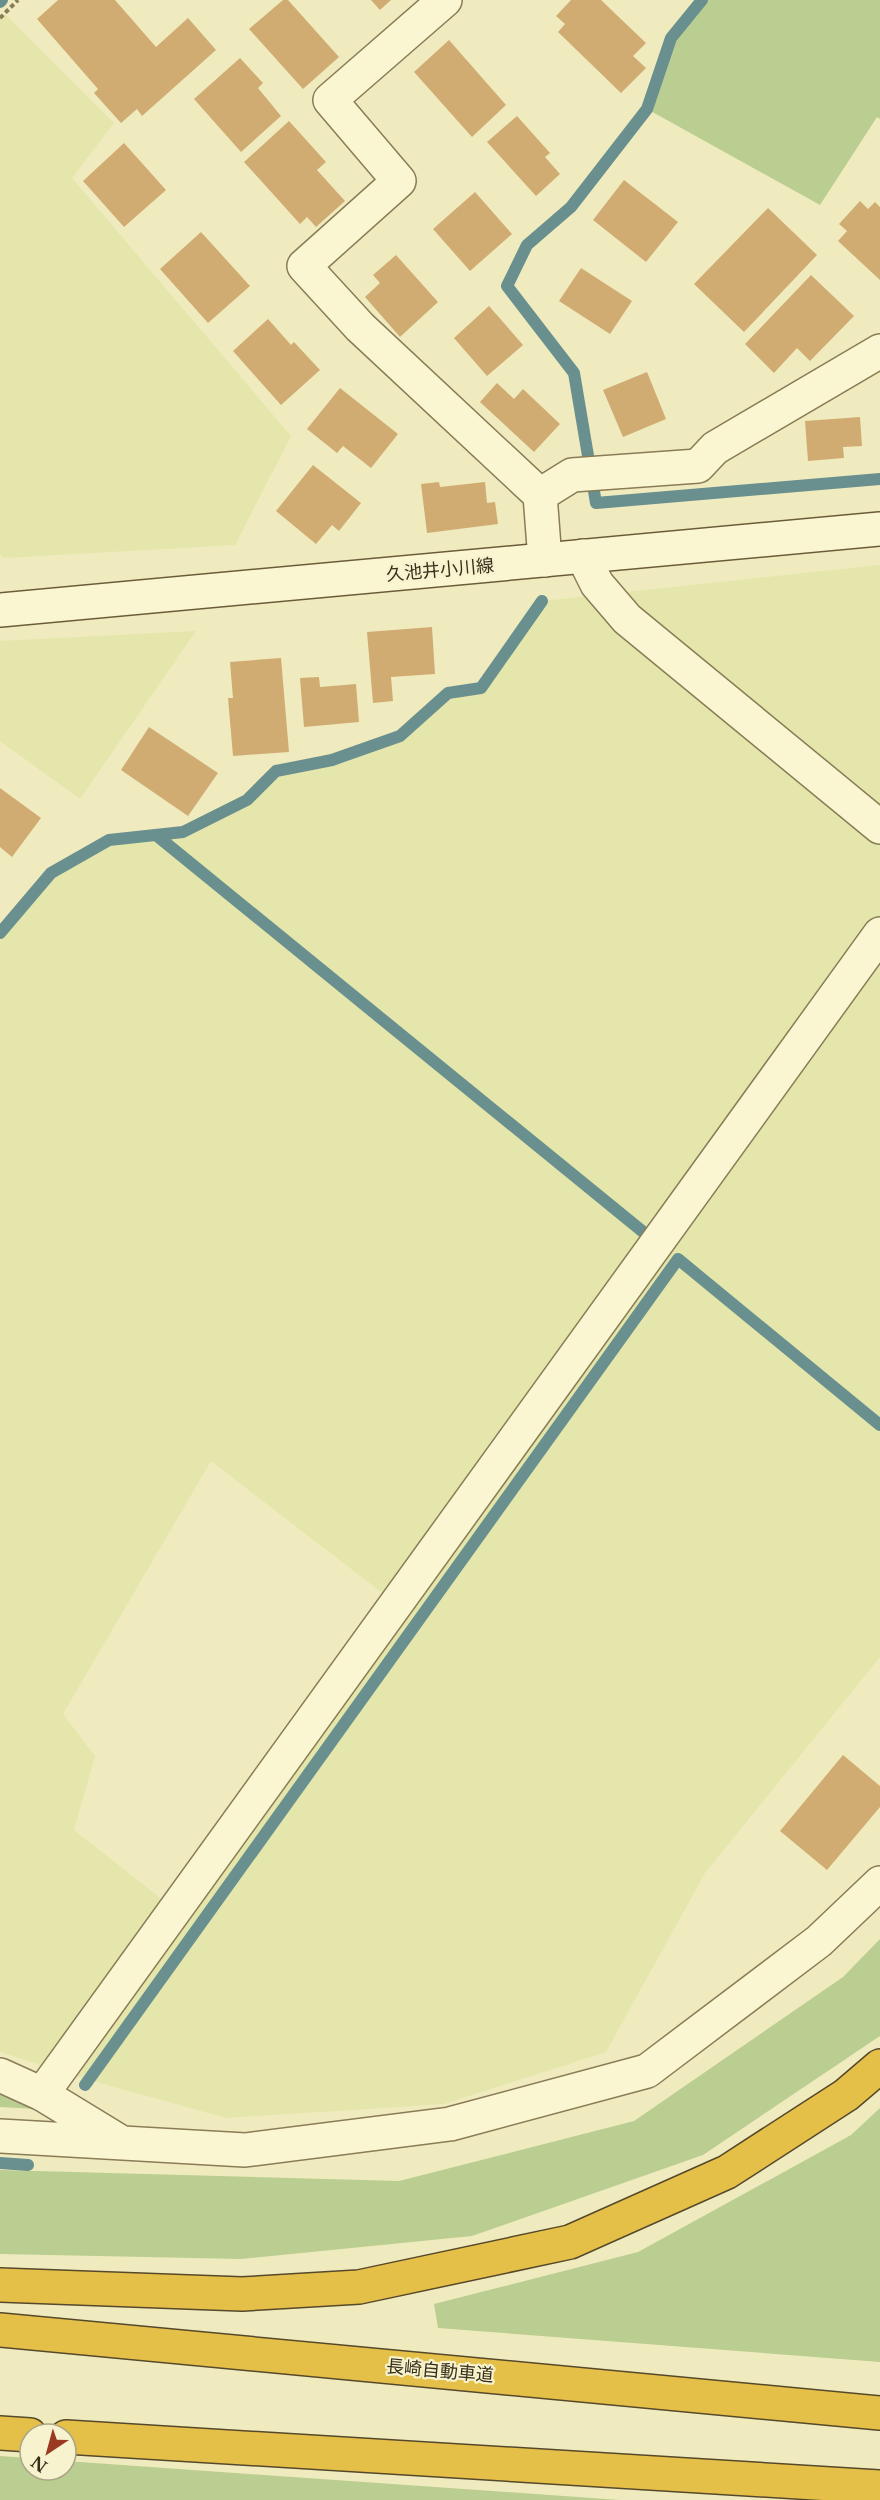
<svg xmlns="http://www.w3.org/2000/svg" width="880" height="2500" font-family="'Libre Baskerville','Noto Sans JP',serif">
<style>
.farmland{fill:#e4e6ab;fill-rule:evenodd}
.green{fill:#bbce92}
.lines{fill:none;stroke-linecap:round;stroke-linejoin:round}
.stream{stroke:#69908e;stroke-width:12}
.building{fill:#d0ac72}
.street-casing{stroke:#897c56;stroke-width:36}
.secondary-casing{stroke:#6b5c39;stroke-width:36}
.highway-casing{stroke:#56482b;stroke-width:36}
.path{stroke:#897c56;stroke-width:4;stroke-dasharray:4.5 3;stroke-linecap:butt}
.street{stroke:#fbf6d2;stroke-width:33}
.secondary{stroke:#fbf6d2;stroke-width:33}
.highway{stroke:#e5c049;stroke-width:33}
.labels{text-anchor:middle;stroke-width:4.5;stroke-linejoin:round;paint-order:stroke}
.street-label{font-size:18px;fill:#382f1b;stroke:#f7f3ce}
</style>
<rect width="100%" height="100%" fill="#f0ebbe"/>
<path class="farmland" d="M5 14 114 123 72 178 291 436 235 545 4 558 0 554V18Z
M880 565V1657L705 1873 606 2052 444 2104 226 2118 72 2075 0 2052V933L51 873 109 840 183 832 247 800 276 771 332 760 400 736 448 693 481 688 542 601ZM211 1461 403 1609 182 1915 74 1830 95 1756 63 1714Z
M196 631 80 799 0 741V641Z"/>
<path class="green" d="M702 0H880V119L877 117 820 205 647 109 671 38Z
M880 1939V2036L703 2155 472 2236 241 2259 0 2254V2170L399 2181 634 2121 843 1977Z
M0 2094 36 2109 0 2107Z
M880 2108V2362L438 2328 434 2304 638 2252 851 2135Z
M0 2456 30 2458V2470H66V2461L620 2500H0Z"/>
<g class="lines">
<path class="stream" d="M702 0 671 38 647 109 571 207 527 245 507 286 574 373 596 503 880 479
M0 2 2 0
M156 835 642 1231
M0 933 51 873 109 840 183 832 247 800 276 771 332 760 400 736 448 693 481 688 542 601
M85 2085 678 1259 880 1425
M0 2163 28 2165"/>
</g>
<path class="building" d="M58 0H115L156 47 188 18 216 50 142 116 137 109 121 123 94 93 98 89 37 19Z
M283 0H288L339 57 303 89 249 29Z
M371 0H391L380 10Z
M571 0H601L646 43 633 56 646 68 621 93 558 32 565 24 556 16Z
M449 40 506 105 472 137 414 72Z
M240 58 263 83 258 88 281 116 241 152 194 99Z
M517 116 550 153 545 157 560 174 536 196 487 142Z
M289 121 326 162 317 170 345 201 316 227 307 217 300 224 244 162Z
M124 143 166 190 124 227 83 181Z
M624 180 678 222 646 262 593 220Z
M475 192 512 234 470 271 433 229Z
M860 201 868 209 875 202 880 207V280L838 241 847 231 839 224Z
M768 208 817 255 744 332 694 284Z
M201 232 250 286 208 323 160 269Z
M396 255 438 302 400 337 365 297 380 283 373 275Z
M581 268 632 301 610 334 559 301Z
M811 275 854 316 810 361 797 348 774 373 745 344Z
M489 306 523 345 487 376 454 338Z
M268 319 291 345 294 342 320 370 281 405 233 351Z
M647 372 666 419 623 437 603 390Z
M497 383 514 399 523 389 560 424 534 452 480 402Z
M340 388 398 434 371 468 343 446 337 453 307 429Z
M860 417 862 446 843 447 844 458 808 461 805 421Z
M313 465 361 503 339 531 332 525 316 544 276 511Z
M439 482 440 487 485 482 487 503 495 502 498 524 427 533 421 484Z
M432 627 435 674 391 677 393 701 373 703 367 632Z
M281 658 289 752 233 756 228 698H233L230 662Z
M319 677 320 687 356 684 359 722 304 727 300 678Z
M149 727 218 773 188 816 121 770Z
M0 788 41 818 12 857 0 847Z
M843 1755 880 1786V1807L827 1870 780 1831Z"/>
<g class="lines">
<g class="street-casing">
<path id="street" d="M445 0 330 100 399 181 304 266 360 327 540 495 545 560
M540 495 572 475 698 466 715 448 880 351
M583 556 597 584 627 619 880 827
M0 2075 42 2094 119 2141
M42 2094 880 934
M0 2136 245 2150 450 2124 647 2071 819 1941 880 1883"/>
</g>
<g class="secondary-casing">
<path id="secondary" d="M0 610 880 529"/>
</g>
<g class="highway-casing">
<path id="highway" d="M0 2285 242 2294 359 2287 570 2242 727 2172 846 2095 880 2066
M0 2330 880 2413
M0 2433 30 2435
M66 2437 880 2487"/>
</g>
<path class="path" d="M0 18 18 0"/>
<use href="#street" class="street"/>
<use href="#secondary" class="secondary"/>
<use href="#highway" class="highway"/>
</g>
<g class="labels">
<g class="street-label">
<text transform="translate(440 570) rotate(-5)" y="6">久池井小川線</text>
<text transform="translate(440 2371) rotate(5)" y="6">長崎自動車道</text>
</g>
</g>
<g transform="translate(48 2452) rotate(216)"><circle r="28" fill="#f7f3ce" stroke="#aba586" stroke-width="1.5"/>
<path d="M0-4.5L10 22L0 15L-10 22Z" fill="#9b3a23"/>
<text y="-9" font-size="16" font-weight="bold" text-anchor="middle" fill="#382f1b">N</text>
</g>
</svg>
